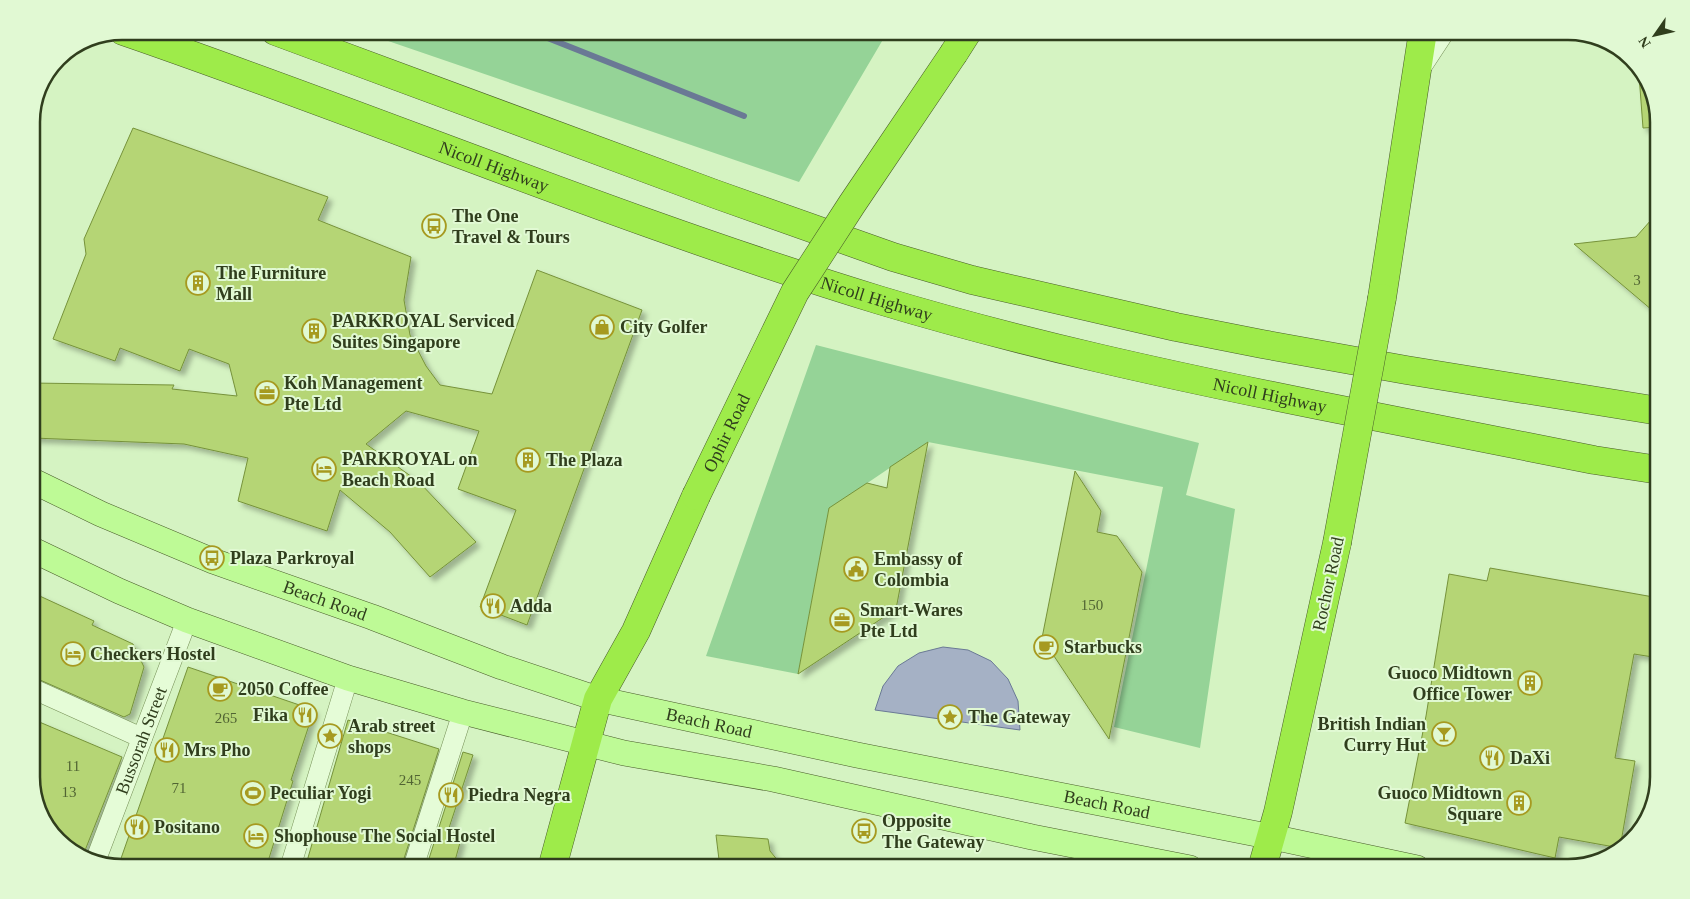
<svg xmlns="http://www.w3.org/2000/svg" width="1690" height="899" font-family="Georgia,serif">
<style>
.green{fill:#95d397}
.water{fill:#a5b1c5;stroke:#6a7995}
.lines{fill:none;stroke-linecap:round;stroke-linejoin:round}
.stream{stroke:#6a7995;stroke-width:6}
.building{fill:#b5d574;stroke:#76923a;filter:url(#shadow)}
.minor-casing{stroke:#769057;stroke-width:21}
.major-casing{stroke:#4a5d2b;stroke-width:26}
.highway-casing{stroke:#4a5d2b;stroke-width:29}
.minor{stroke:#e5fcd7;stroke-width:20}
.major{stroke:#befa96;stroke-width:25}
.highway{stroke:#9eeb4a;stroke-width:28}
.highway-bridge-casing{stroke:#4a5d2b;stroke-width:29;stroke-linecap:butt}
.highway-bridge{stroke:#9eeb4a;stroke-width:28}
.labels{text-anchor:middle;stroke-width:4;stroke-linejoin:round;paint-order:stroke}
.number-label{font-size:15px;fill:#516433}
.street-label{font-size:18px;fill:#303e1d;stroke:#e1f9d3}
.poi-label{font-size:18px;font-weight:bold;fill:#303e1d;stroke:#e1f9d3;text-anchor:start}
.rim{fill:none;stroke:#303e1d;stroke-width:2.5}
</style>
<defs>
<filter id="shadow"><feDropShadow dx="4.5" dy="4.5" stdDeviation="2.5" flood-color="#0004"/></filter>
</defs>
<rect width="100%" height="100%" fill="#d5f3c2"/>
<path class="green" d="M359 31H888L799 182Z
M816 345 1199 443 1186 495 1235 509 1200 748 1114 727 1163 487 928 442 829 509 798 674 706 656Z"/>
<path class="water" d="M943 647 968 650 991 661 1008 679 1018 701 1020 730 875 710 883 686 898 666 919 653Z"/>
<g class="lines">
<path class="stream" d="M530 31 744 116"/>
</g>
<path class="building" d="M1644 74 1659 116V127L1643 128 1639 75Z
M133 128 328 197 318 220 411 257 404 300 410 335 426 366 440 385 492 394 537 270 642 310 527 625 480 607 516 510 458 489 479 431 406 411 366 444 419 482 476 542 430 577 390 532 340 490 327 531 238 501 248 458 184 444 33 438 31 383 174 385 172 389 237 396 229 364 189 349 180 371 120 348 115 361 53 339 86 254 84 239Z
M1659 211V316L1574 244 1636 237Z
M928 442 896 609 798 674 829 508 867 483 887 488 890 467Z
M1075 471 1101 511 1097 532 1117 536 1142 572 1109 739 1042 638Z
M1490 568 1659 598V658L1634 654 1615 758 1635 761 1620 848 1559 837 1555 858 1405 823 1426 716 1449 574 1487 581Z
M31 592 94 621 92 625 133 644 144 667 130 714 124 717 31 676Z
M188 667 314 710 291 780 293 781 266 868 118 867Z
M348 720 439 749 401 868H305Z
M37 721 122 757 82 858 47 828 31 783V736Z
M463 752 473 755 447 834 461 839 453 868H426Z
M716 835 768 839 770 851 784 868H720Z"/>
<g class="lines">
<g class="minor-casing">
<g id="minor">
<path d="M1420 69 1445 31"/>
<path d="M31 688 142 738"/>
<path id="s1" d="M95 862 187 620"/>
<path d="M290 868 348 678"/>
<path d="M413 868 463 712"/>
</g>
</g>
<g class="major-casing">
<g id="major">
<path id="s2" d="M31 480 101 514 213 561 372 617 502 667 598 699 857 755 1272 837 1417 868"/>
<path d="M31 549 119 591 187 620 348 678 463 712 624 753 773 779 1032 837 1190 868"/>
</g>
</g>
<g class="highway-casing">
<g id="highway">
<path id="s3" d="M123 31C376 118 623 222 879 300 1025 344 1173 376 1322 406 1413 424 1504 442 1594 460L1659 470"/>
<path d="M275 31 715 194 893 257 972 280 1176 327 1262 344 1406 370 1659 411"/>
<path d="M954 53 968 31"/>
<path d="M1382 298 1423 31"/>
<path d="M552 868 598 699 636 631 696 496"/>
<path d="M1262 868 1278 812 1337 543"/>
</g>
</g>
<use href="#minor" class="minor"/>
<use href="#major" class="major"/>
<use href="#highway" class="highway"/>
<g class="highway-bridge-casing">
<g id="highway-bridge">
<path id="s4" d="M696 496 795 292 852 204 954 53"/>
<path d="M1337 543 1382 298"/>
</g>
</g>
<use href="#highway-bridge" class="highway-bridge"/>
</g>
<defs>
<g id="bus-ring" transform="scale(1.25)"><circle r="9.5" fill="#e1f9d3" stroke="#a69a20" stroke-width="1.5"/><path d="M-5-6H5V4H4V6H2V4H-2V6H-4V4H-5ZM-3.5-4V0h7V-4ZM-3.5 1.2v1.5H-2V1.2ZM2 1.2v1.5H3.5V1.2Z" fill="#a69a20"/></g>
<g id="building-ring" transform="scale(1.25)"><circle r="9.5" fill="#e1f9d3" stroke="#a69a20" stroke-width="1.5"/><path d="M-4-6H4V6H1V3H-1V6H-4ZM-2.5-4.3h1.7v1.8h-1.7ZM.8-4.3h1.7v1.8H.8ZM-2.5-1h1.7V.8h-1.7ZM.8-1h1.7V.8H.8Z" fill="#a69a20"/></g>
<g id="shop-ring" transform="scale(1.25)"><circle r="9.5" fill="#e1f9d3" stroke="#a69a20" stroke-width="1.5"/><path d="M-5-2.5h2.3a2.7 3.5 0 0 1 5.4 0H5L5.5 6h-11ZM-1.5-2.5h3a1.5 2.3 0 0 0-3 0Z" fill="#a69a20"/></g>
<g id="office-ring" transform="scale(1.25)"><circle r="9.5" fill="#e1f9d3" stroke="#a69a20" stroke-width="1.5"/><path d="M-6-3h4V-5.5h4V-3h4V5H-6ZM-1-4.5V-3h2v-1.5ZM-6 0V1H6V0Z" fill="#a69a20"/></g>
<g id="hotel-ring" transform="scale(1.25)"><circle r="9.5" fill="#e1f9d3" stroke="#a69a20" stroke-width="1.5"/><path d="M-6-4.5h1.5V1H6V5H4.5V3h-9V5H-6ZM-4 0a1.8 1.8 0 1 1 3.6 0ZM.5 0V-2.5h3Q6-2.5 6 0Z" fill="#a69a20"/></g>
<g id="civic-ring" transform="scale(1.25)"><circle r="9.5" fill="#e1f9d3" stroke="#a69a20" stroke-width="1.5"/><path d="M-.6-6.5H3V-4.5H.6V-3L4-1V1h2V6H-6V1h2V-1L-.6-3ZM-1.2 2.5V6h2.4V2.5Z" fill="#a69a20"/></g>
<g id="restaurant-ring" transform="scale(1.25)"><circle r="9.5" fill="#e1f9d3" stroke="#a69a20" stroke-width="1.5"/><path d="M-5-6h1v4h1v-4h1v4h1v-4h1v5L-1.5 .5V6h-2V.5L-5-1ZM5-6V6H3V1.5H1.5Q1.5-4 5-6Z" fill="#a69a20"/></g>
<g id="cafe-ring" transform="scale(1.25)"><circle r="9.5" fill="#e1f9d3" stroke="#a69a20" stroke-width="1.5"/><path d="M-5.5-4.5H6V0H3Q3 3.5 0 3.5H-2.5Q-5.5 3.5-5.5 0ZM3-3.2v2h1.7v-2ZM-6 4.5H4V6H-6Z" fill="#a69a20"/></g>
<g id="sight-ring" transform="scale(1.25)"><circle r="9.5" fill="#e1f9d3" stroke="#a69a20" stroke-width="1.5"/><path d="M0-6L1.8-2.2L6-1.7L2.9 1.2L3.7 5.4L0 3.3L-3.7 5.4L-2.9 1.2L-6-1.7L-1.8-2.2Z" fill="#a69a20"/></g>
<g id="bar-ring" transform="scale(1.25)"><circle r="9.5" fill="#e1f9d3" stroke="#a69a20" stroke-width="1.5"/><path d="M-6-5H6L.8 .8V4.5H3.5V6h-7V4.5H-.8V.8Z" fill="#a69a20"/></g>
<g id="stadium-ring" transform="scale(1.25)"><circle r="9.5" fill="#e1f9d3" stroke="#a69a20" stroke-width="1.5"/><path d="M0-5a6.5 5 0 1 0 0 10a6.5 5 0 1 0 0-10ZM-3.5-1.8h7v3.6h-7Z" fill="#a69a20"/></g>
</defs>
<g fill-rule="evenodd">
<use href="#bus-ring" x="434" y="226"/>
<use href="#building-ring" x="198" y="283"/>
<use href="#shop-ring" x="602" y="327"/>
<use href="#building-ring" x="314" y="331"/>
<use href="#office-ring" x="267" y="393"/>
<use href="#building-ring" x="528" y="460"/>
<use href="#hotel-ring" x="324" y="469"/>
<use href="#bus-ring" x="212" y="558"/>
<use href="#civic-ring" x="856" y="569"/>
<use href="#restaurant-ring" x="493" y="606"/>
<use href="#office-ring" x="842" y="620"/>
<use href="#cafe-ring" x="1046" y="647"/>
<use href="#hotel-ring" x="73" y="654"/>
<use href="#building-ring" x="1530" y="683"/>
<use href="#cafe-ring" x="220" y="689"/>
<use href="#restaurant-ring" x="305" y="715"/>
<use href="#sight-ring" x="950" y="717"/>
<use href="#bar-ring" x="1444" y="734"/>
<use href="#sight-ring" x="330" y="736"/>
<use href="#restaurant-ring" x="167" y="750"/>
<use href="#restaurant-ring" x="1492" y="758"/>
<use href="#stadium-ring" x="253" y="793"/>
<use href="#restaurant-ring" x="451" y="795"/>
<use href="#building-ring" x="1519" y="803"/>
<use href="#restaurant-ring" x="137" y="827"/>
<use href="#bus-ring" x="864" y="831"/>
<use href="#hotel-ring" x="256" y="836"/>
</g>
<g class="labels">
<g class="number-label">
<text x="1637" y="285">3</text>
<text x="1092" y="610">150</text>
<text x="226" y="723">265</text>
<text x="73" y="771">11</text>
<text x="410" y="785">245</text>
<text x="179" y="793">71</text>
<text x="69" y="797">13</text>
</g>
<g class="street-label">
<text dy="6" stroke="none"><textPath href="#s3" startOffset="395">Nicoll Highway</textPath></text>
<text dy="6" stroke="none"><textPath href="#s3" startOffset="800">Nicoll Highway</textPath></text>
<text dy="6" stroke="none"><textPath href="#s3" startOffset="1205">Nicoll Highway</textPath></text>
<text dy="6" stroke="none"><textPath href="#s4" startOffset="70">Ophir Road</textPath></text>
<text transform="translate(1328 584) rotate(-78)" y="6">Rochor Road</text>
<text dy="6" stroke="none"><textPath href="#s2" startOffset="318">Beach Road</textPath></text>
<text dy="6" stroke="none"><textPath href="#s2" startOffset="722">Beach Road</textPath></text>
<text dy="6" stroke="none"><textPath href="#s1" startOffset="130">Bussorah Street</textPath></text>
<text dy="6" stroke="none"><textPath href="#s2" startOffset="1128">Beach Road</textPath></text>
</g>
<g class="poi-label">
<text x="452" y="222">The One<tspan x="452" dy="21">Travel &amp; Tours</tspan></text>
<text x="216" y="279">The Furniture<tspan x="216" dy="21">Mall</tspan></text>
<text x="332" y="327">PARKROYAL Serviced<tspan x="332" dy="21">Suites Singapore</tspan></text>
<text x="620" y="333">City Golfer</text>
<text x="284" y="389">Koh Management<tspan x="284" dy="21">Pte Ltd</tspan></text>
<text x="342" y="465">PARKROYAL on<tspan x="342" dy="21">Beach Road</tspan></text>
<text x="546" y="466">The Plaza</text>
<text x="230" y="564">Plaza Parkroyal</text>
<text x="874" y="565">Embassy of<tspan x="874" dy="21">Colombia</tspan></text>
<text x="510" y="612">Adda</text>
<text x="860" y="616">Smart-Wares<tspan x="860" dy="21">Pte Ltd</tspan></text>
<text x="1064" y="653">Starbucks</text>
<text x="90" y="660">Checkers Hostel</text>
<text x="1512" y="679" text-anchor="end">Guoco Midtown<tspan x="1512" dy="21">Office Tower</tspan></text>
<text x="238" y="695">2050 Coffee</text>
<text x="288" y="721" text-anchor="end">Fika</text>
<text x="968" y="723">The Gateway</text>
<text x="1426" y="730" text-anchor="end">British Indian<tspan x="1426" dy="21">Curry Hut</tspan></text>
<text x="348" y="732">Arab street<tspan x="348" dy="21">shops</tspan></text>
<text x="184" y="756">Mrs Pho</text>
<text x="1510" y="764">DaXi</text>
<text x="270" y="799">Peculiar Yogi</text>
<text x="1502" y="799" text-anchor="end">Guoco Midtown<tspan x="1502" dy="21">Square</tspan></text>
<text x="468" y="801">Piedra Negra</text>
<text x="882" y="827">Opposite<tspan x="882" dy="21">The Gateway</tspan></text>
<text x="154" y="833">Positano</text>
<text x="274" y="842">Shophouse The Social Hostel</text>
</g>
</g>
<path d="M0 0H1690V899H0ZM122 40H1568A82 82 0 0 1 1650 122V777A82 82 0 0 1 1568 859H122A82 82 0 0 1 40 777V122A82 82 0 0 1 122 40Z" fill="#e1f9d3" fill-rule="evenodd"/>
<path class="rim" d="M122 40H1568A82 82 0 0 1 1650 122V777A82 82 0 0 1 1568 859H122A82 82 0 0 1 40 777V122A82 82 0 0 1 122 40Z"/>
<g transform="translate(1655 35) rotate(236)" stroke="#e1f9d3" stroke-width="4" paint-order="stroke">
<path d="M0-4L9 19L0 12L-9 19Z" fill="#303e1d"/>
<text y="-8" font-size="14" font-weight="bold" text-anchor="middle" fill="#303e1d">N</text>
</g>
</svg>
